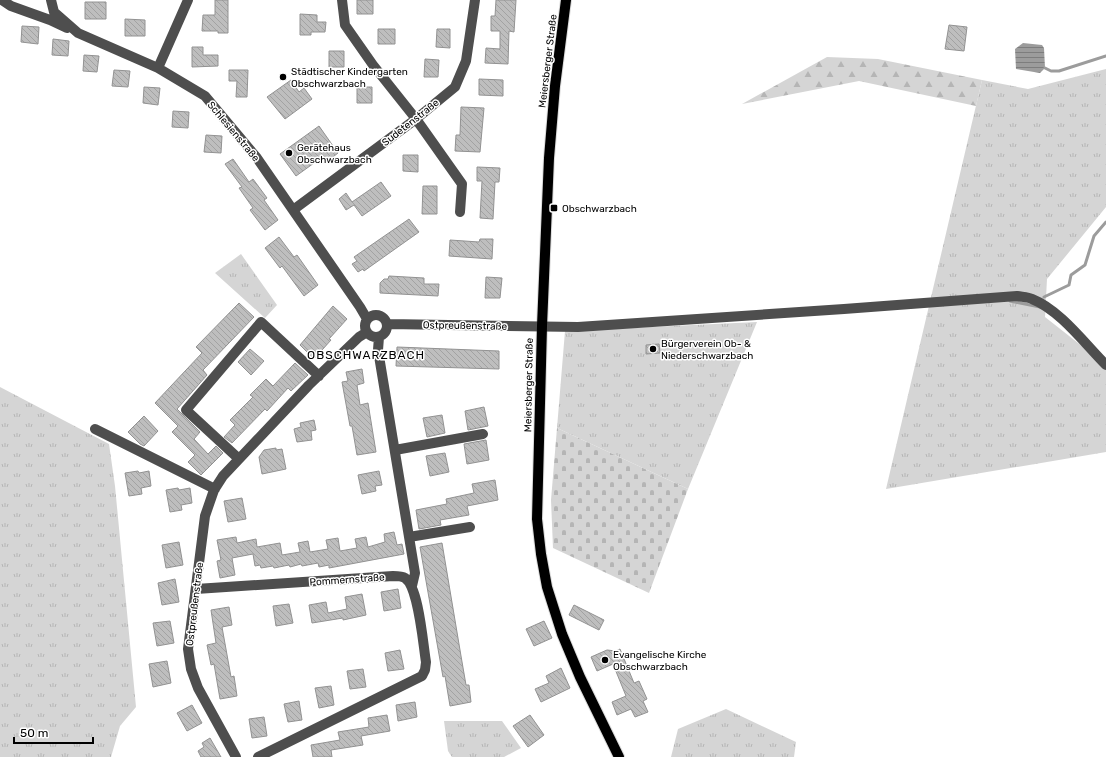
<svg xmlns="http://www.w3.org/2000/svg" width="1106" height="757" font-family="Rubik,sans-serif">
<style>
.grass{fill:url(#grass-tufts)}
.forest{fill:url(#forest-firs)}
.cemetery{fill:url(#cemetery-stones)}
.water{fill:url(#water-rules)}
.lines{fill:none;stroke-linecap:round;stroke-linejoin:round}
.stream{stroke:#9c9c9c;stroke-width:3}
.building{fill:url(#building-back-hatch);stroke:#929292}
.major-casing{stroke:#dbdbdb;stroke-width:12}
.minor{stroke:#4e4e4e;stroke-width:10}
.major{stroke:#000;stroke-width:10}
.poi-dot{fill:#000;stroke:#fff;stroke-width:1.5}
.labels{text-anchor:middle;stroke-width:3;stroke-linejoin:round;paint-order:stroke}
.street-label{font-size:10px;fill:#000;stroke:#fff}
.poi-label{font-size:10px;fill:#000;stroke:#fff;text-anchor:start}
.quarter-label{font-size:12px;letter-spacing:1px;fill:#000;stroke:#fff}
</style>
<defs>
<pattern id="grass-tufts" width="24" height="20" patternUnits="userSpaceOnUse"><rect width="24" height="20" fill="#d5d5d5"/><path d="M3 7l-1-3M5 7V3M7 7l1-3M15 17l-1-3M17 17v-4M19 17l1-3" fill="none" stroke="#b5b5b5"/></pattern>
<pattern id="forest-firs" width="22" height="20" patternUnits="userSpaceOnUse"><rect width="22" height="20" fill="#d5d5d5"/><path d="M5 1l3.5 6h-7zM16 11l3.5 6h-7z" fill="#b5b5b5"/></pattern>
<pattern id="cemetery-stones" width="16" height="16" patternUnits="userSpaceOnUse"><rect width="16" height="16" fill="#d5d5d5"/><path d="M2 7V4a2 2 0 0 1 4 0v3zM10 15v-3a2 2 0 0 1 4 0v3z" fill="#b5b5b5"/></pattern>
<pattern id="water-rules" width="6" height="5" patternUnits="userSpaceOnUse"><rect width="6" height="5" fill="#9c9c9c"/><path d="M0 2.5h6" fill="none" stroke="#7d7d7d"/></pattern>
<pattern id="building-back-hatch" width="6" height="6" patternUnits="userSpaceOnUse"><rect width="6" height="6" fill="#bebebe"/><path d="M-1 5l2 2M0 0l6 6M5-1l2 2" fill="none" stroke="#a2a2a2"/></pattern>
</defs>
<rect width="100%" height="100%" fill="#fff"/>
<path class="grass" d="M1106 69V207L1047 279 1045 317 1106 365V452L886 489 982 80 1028 89Z
M241 254 277 305 265 318 215 273Z
M757 322 688 489 557 428 565 331Z
M0 387 109 444 115 486 136 707 120 726 111 757H0Z
M726 709 796 742 794 757H671L678 729Z
M444 721H502L521 748 504 757H452L448 751Z"/>
<path class="forest" d="M827 57 878 59 982 80 976 106 859 81 742 104Z"/>
<path class="cemetery" d="M557 428 688 489 649 593 553 548 551 500Z"/>
<path class="water" d="M1023 43 1042 45 1044 48 1045 68 1040 73 1016 69 1015 49Z"/>
<g class="lines">
<path class="stream" d="M1045 68 1051 71H1059L1106 56
M1044 297 1069 285 1071 275 1085 265 1094 236 1106 222
M1010 301 1040 307"/>
</g>
<path class="building" d="M215 0H228V33H218V31H202L203 15H215Z
M357 0H373V14H357Z
M496 0H516L514 32 509 31 508 64 485 63 486 48 500 49V31H491V16H495Z
M85 2H106V19H85Z
M300 14 317 15V22H326L325 32H311V35H300Z
M125 19 145 20V36H125Z
M949 25 967 27 964 51 945 49Z
M22 26 39 27 38 44 21 42Z
M378 29H395V44H378Z
M437 29H450V48L436 47Z
M53 39 69 41 68 56 52 55Z
M192 47H203V55H218V66L192 67Z
M329 51H344V67H329Z
M84 55 99 56 97 72 83 71Z
M425 59 439 60 438 77H424Z
M114 70 130 71 128 87 112 86Z
M229 70H248L247 97H236L237 81H229Z
M479 79 503 80V96L479 95Z
M291 80 299 92 304 88 312 99 285 119 267 97Z
M144 87 160 88 158 105 143 103Z
M357 87H372V103H357Z
M461 107 484 108 480 152 455 151 456 135H460Z
M173 111 189 112 188 128 172 127Z
M319 126 338 153 325 163 321 158 296 176 280 154Z
M206 135 222 136 221 153 204 152Z
M403 155H418V172L403 171Z
M233 159 249 182 253 179 267 198 264 200 278 220 265 230 250 210 253 208 239 188 242 187 225 164Z
M477 167 500 168 499 182H495L493 219 480 218 482 181H477Z
M381 182 391 196 362 216 354 205 346 210 339 199 346 193 352 202Z
M423 186H437V214H422Z
M409 219 419 232 364 271 363 269 358 272 352 264 357 261 354 257Z
M279 237 294 257 297 255 318 285 304 296 282 266 280 268 265 248Z
M480 239H493L492 259 449 256 450 240 479 242Z
M389 276 424 278V284H439L438 296 380 293V283L384 279H388Z
M486 277 502 278 500 298H485Z
M239 303 254 317 203 370 207 375 177 409 200 432 194 439 208 454 216 446 223 453 201 475 188 462 195 455 172 432 178 426 155 403 202 353 196 347Z
M333 306 347 319 329 339 331 340 314 359 300 345Z
M659 344 660 353 646 354V345Z
M397 347 499 351V369L396 366Z
M250 349 264 361 251 375 238 362Z
M295 363 308 375 291 391 288 388 267 411 265 409 232 443 224 437 235 425 230 420 253 397 250 395 266 379 273 386Z
M362 369 364 383 357 385 360 405 368 403 376 452 357 455 352 426H350L342 382 348 381 346 372Z
M484 407 488 426 468 430 465 411Z
M442 415 445 433 427 437 423 418Z
M144 416 158 431 144 446 140 444 128 432Z
M314 420 316 430 311 431 312 440 297 442 294 429 301 427 300 423Z
M486 440 489 460 467 464 464 444Z
M276 448V450L282 449 286 469 262 474 259 457 264 450Z
M445 453 449 472 430 476 426 456Z
M138 471 139 473 149 471 151 486 141 488 142 494 129 496 125 473Z
M379 471 382 485 375 486 376 491 362 494 358 475Z
M495 480 498 500 467 506 469 515 440 520 441 525 419 529 416 510 447 504 446 499 474 493 472 484Z
M178 488 179 490 190 488 192 503 181 505 182 510 170 512 166 490Z
M242 498 246 519 228 522 224 501Z
M394 532 397 545 402 544 404 554 329 568V565L319 567 318 563 302 566 301 564 290 567 289 565 274 568 273 566 261 568 260 565 255 566 253 554 232 558 235 575 220 578 217 561 221 560 217 540 236 537 237 543 256 539 257 547 280 543 282 555 300 552 298 543 308 541 310 552 328 549 326 540 338 538 340 551 357 548 355 539 366 537 368 547 385 542 384 534Z
M179 542 183 565 166 568 162 545Z
M442 543 461 656 466 685H469L471 702 450 706 445 676 443 677 420 547Z
M175 579 179 602 162 605 158 583Z
M398 589 401 608 384 611 381 592Z
M362 594 366 615 343 620V618L312 623 309 605 326 602 328 613 347 609 345 597Z
M289 604 293 623 276 626 273 606Z
M574 605 604 620 599 630 569 615Z
M229 607 232 625 222 627 231 677 234 676 237 696 220 699 214 664 211 665 207 645 216 643 211 610Z
M170 621 174 643 157 646 153 623Z
M544 621 552 638 534 646 526 629Z
M620 649 634 683 639 681 647 699 643 701 648 712 635 717 631 709 617 715 612 702 626 696 613 664 597 671 591 657 607 650 616 651Z
M400 650 404 669 388 671 385 653Z
M167 661 171 683 153 687 149 664Z
M561 668 570 688 541 702 535 689 549 683 546 676Z
M363 669 366 687 350 689 347 671Z
M331 686 334 705 319 708 315 688Z
M299 701 302 720 288 722 284 704Z
M415 702 417 717 398 721 396 705Z
M192 705 202 723 187 731 177 713Z
M387 715 390 731 361 736 363 745 331 750 332 757H313L311 745 340 740 338 732 369 727 368 718Z
M530 715 544 735 528 747 513 726Z
M264 717 267 736 252 738 249 719Z
M210 738 221 757H201L198 751 204 747 202 743Z"/>
<g class="lines">
<g class="major-casing">
<path id="major" d="M566 0 555 86 549 158 542 326 537 519 541 554 547 587 562 634 580 677 619 757"/>
</g>
<path class="minor" d="M2 0 11 6 50 20 67 28
M51 0 54 12 78 33 158 68 205 96 257 158 360 307 367 319
M342 0 345 25 373 65 416 119 462 184 460 212
M158 68 188 0
M293 210 416 119 455 87 466 61 475 0
M365 326a11 11 0 1 1 22 0a11 11 0 1 1-22 0Z
M388 324 578 327 844 309 1017 296C1022 297 1028 297 1032 299 1060 310 1085 344 1106 365
M379 337 378 350 415 573 412 586
M95 429 215 489
M395 450 483 434
M239 459 186 410 261 322 319 376
M409 537 470 527
M196 589 393 576C396 576 402 576 405 578 419 587 423 645 426 662L425 670 422 676 258 757
M236 757 198 688 191 669 188 649 205 516 214 490 223 476 309 385 359 337 367 332"/>
<use href="#major" class="major"/>
</g>
<g class="poi-dot">
<circle cx="283" cy="77" r="4"/>
<circle cx="289" cy="153" r="4"/>
<rect x="550" y="204" width="8" height="8" rx="2"/>
<circle cx="653" cy="349" r="4"/>
<circle cx="605" cy="660" r="4"/>
</g>
<g class="labels">
<g class="street-label">
<text transform="translate(547 61) rotate(-83)" y="4">Meiersberger Straße</text>
<text transform="translate(410 122) rotate(-38)" y="4">Sudetenstraße</text>
<text transform="translate(234 131) rotate(50)" y="4">Schlesienstraße</text>
<text transform="translate(465 325) rotate(1)" y="4">Ostpreußenstraße</text>
<text transform="translate(528 385) rotate(-89)" y="4">Meiersberger Straße</text>
<text transform="translate(347 579) rotate(-4)" y="4">Pommernstraße</text>
<text transform="translate(194 604) rotate(-83)" y="4">Ostpreußenstraße</text>
</g>
<g class="poi-label">
<text x="291" y="75">Städtischer Kindergarten<tspan x="291" dy="12">Obschwarzbach</tspan></text>
<text x="297" y="151">Gerätehaus<tspan x="297" dy="12">Obschwarzbach</tspan></text>
<text x="562" y="212">Obschwarzbach</text>
<text x="661" y="347">Bürgerverein Ob- &amp;<tspan x="661" dy="12">Niederschwarzbach</tspan></text>
<text x="613" y="658">Evangelische Kirche<tspan x="613" dy="12">Obschwarzbach</tspan></text>
</g>
<g class="quarter-label">
<text x="366" y="359">OBSCHWARZBACH</text>
</g>
</g>
<path d="M14 737v6h79v-6" fill="none" stroke="#000000" stroke-width="2"/>
<text x="20" y="737" font-size="12" fill="#000000" stroke="#ffffff" stroke-width="3" paint-order="stroke">50 m</text>
</svg>
